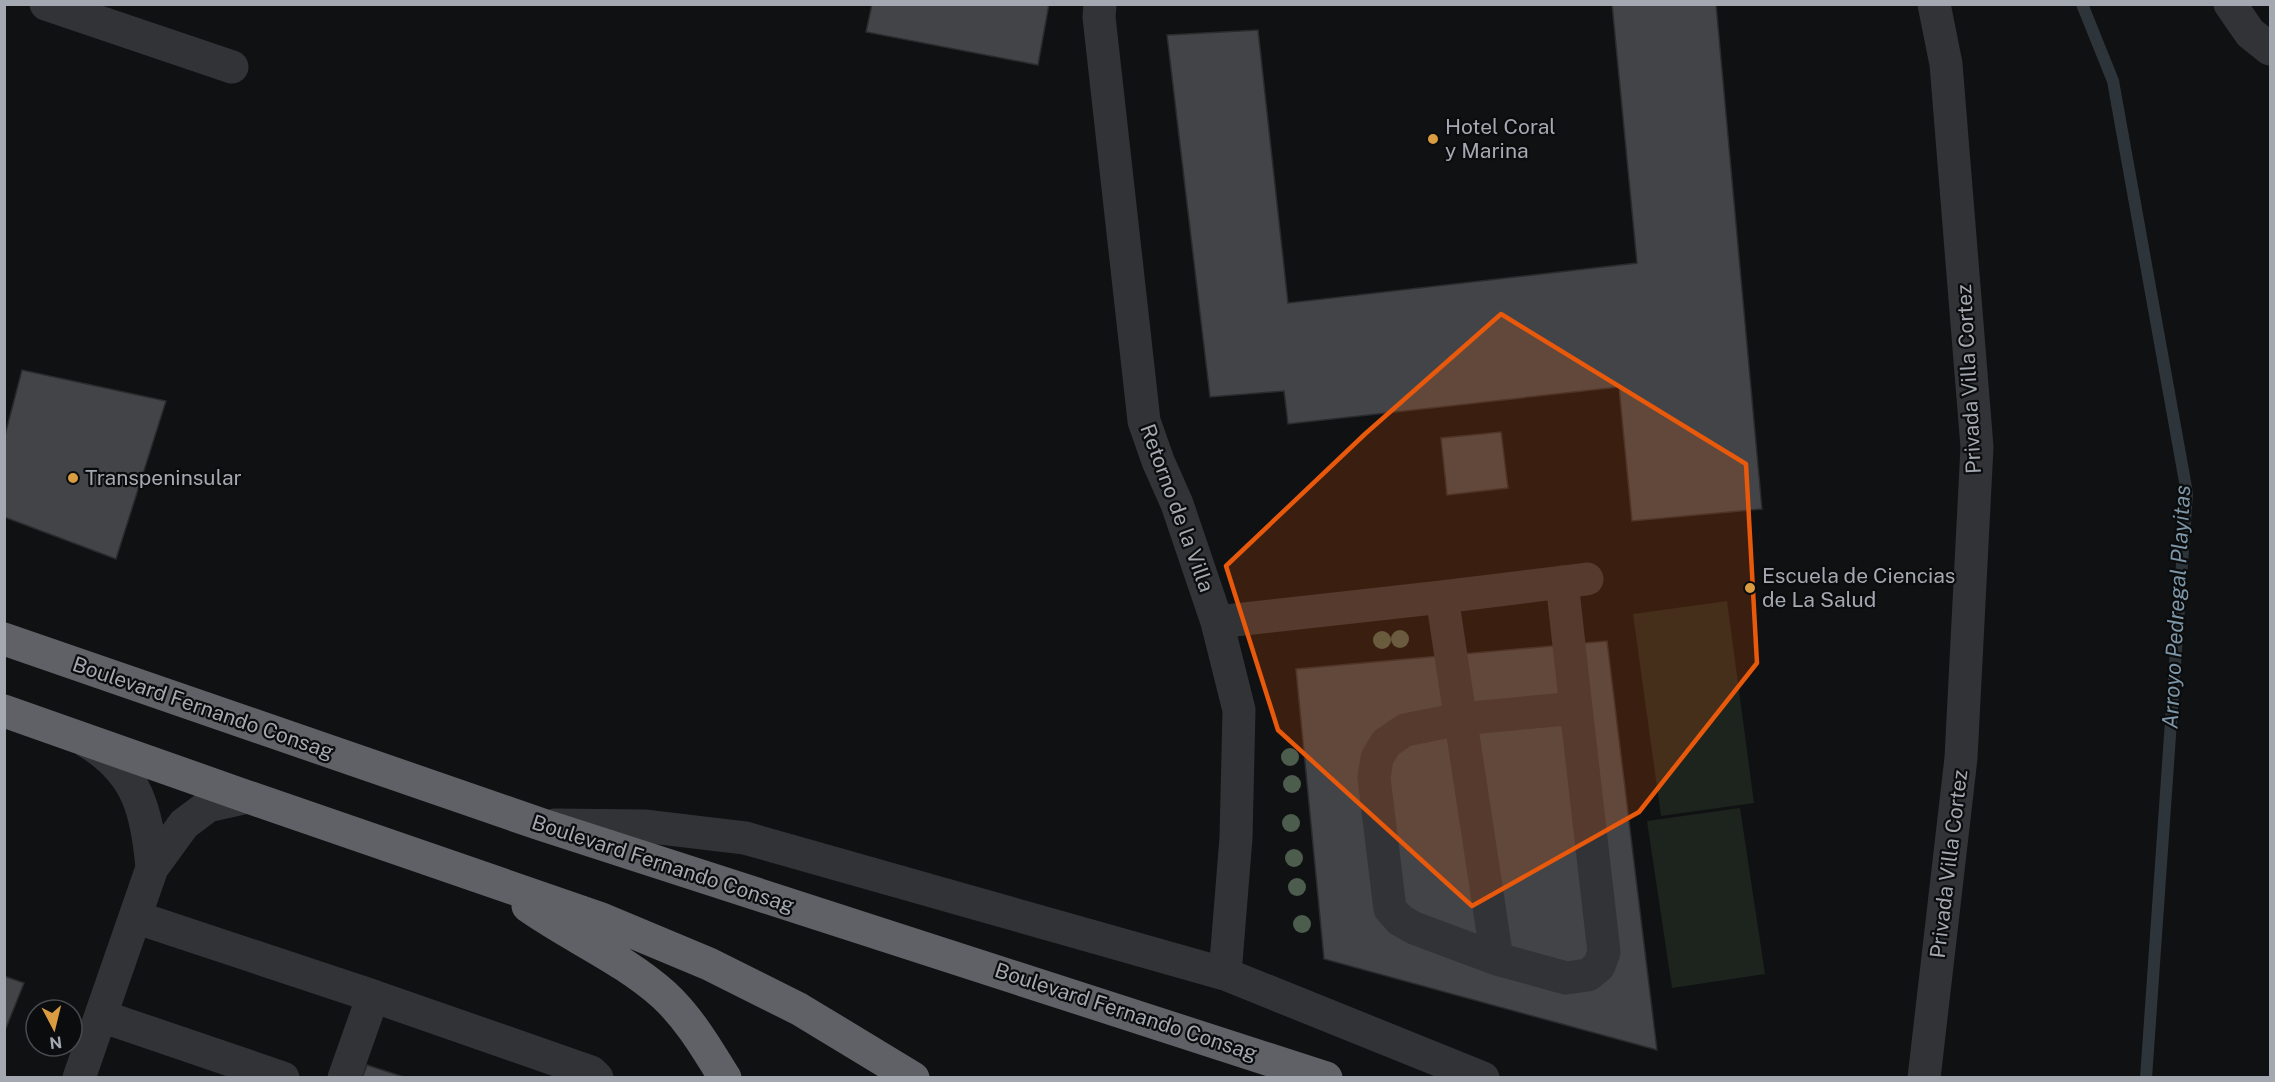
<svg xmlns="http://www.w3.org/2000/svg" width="2275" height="1082" font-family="'Public Sans',sans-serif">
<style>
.green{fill:#1d241e}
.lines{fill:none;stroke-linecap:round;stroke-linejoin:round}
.stream{stroke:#2e353a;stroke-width:12}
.building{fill:#424447;stroke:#2b2b2d;stroke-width:1.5}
.minor{stroke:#323336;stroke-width:33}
.highway{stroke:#5f6166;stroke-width:33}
.tree{fill:#4c5c4d}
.marked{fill:#e8590c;fill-opacity:0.2;stroke:#e8590c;stroke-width:4.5;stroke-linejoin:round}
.poi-dot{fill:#d99c41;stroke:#0b0c0d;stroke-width:2}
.labels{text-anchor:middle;stroke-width:4.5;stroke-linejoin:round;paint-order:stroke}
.poi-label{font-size:21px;fill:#a3a8b1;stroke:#0b0c0d;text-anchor:start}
.street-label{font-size:21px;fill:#a3a8b1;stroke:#0b0c0d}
.water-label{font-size:22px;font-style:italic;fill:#7e97a8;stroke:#0b0c0d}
</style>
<rect width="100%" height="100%" fill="#101112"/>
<path class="green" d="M1727 601 1754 803 1661 816 1633 614Z
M1740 808 1765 974 1672 988 1647 821Z"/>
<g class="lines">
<path class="stream" d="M2082 4 2113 81 2187 493 2146 1078"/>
</g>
<path class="building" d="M872 4H1049L1038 65 866 32Z
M1612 4H1716L1762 509 1632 521 1619 387 1288 424 1284 391 1210 397 1167 35 1258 30 1288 303 1637 263Z
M22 370 166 401 116 559 4 517V439Z
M1501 432 1508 488 1447 495 1441 438Z
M1607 641 1657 1050 1324 959 1296 669Z
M4 976 24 983 4 1033Z
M367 1065 407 1078H362Z"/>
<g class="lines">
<path class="minor" d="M46 4 232 67
M1100 4 1099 17 1144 421 1158 461 1177 504 1217 622 1239 710 1236 838 1225 974
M2230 4 2250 33 2270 49
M1562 582 1576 708
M1442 597 1497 959
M1217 622 1442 597 1587 579
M1576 708 1604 952 1599 966 1588 975 1566 978 1497 959 1414 928 1400 920 1390 909 1374 778 1377 758 1386 743 1405 730 1460 719Z
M86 741C138 772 147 811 152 868
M555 825 644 826 745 838 1225 974 1483 1078
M135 917 373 996 344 1078
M373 996 591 1072 597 1078
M101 1016 283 1078
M79 1078 152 868 184 824 208 806 248 797
M1924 1078 1961 758 1977 447 1946 64 1934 4"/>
<path class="highway" d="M4 639 543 825 1326 1078
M4 711 248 797 599 918 709 964 799 1009 913 1078
M528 906C572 937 624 959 664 995 689 1018 707 1049 725 1078"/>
</g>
<g class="tree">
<circle cx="1400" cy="639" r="9"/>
<circle cx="1382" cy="640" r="9"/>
<circle cx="1290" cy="757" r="9"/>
<circle cx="1292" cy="784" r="9"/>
<circle cx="1291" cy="823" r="9"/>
<circle cx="1294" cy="858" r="9"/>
<circle cx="1297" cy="887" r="9"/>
<circle cx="1302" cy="924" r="9"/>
</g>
<path class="marked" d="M1501 314 1746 464 1757 663 1639 812 1472 906 1278 730 1226 566 1365 434Z"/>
<g class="poi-dot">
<circle cx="1433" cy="139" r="6"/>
<circle cx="73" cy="478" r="6"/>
<circle cx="1750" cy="588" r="6"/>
</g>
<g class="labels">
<g class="poi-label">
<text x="1445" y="134">Hotel Coral<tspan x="1445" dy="24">y Marina</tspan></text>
<text x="85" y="485">Transpeninsular</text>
<text x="1762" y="583">Escuela de Ciencias<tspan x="1762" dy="24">de La Salud</tspan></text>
</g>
<g class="street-label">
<text transform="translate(1969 379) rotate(-93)" y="7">Privada Villa Cortez</text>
<text transform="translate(1177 508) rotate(70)" y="7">Retorno de la Villa</text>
<text transform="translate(203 708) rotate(19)" y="7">Boulevard Fernando Consag</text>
<text transform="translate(663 864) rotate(18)" y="7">Boulevard Fernando Consag</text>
<text transform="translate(1949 864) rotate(-83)" y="7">Privada Villa Cortez</text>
<text transform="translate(1126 1012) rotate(18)" y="7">Boulevard Fernando Consag</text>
</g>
<g class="water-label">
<text transform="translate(2176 607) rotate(-87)" y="8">Arroyo Pedregal Playitas</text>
</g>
</g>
<rect width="2275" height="1082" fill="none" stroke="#a3a8b1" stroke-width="12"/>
<g transform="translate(54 1028) rotate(173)"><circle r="28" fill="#0b0c0d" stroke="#484a4f" stroke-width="1.5"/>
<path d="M0-4.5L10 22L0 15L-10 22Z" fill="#d99c41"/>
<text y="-9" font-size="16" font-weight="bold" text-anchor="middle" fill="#a3a8b1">N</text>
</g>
</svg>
